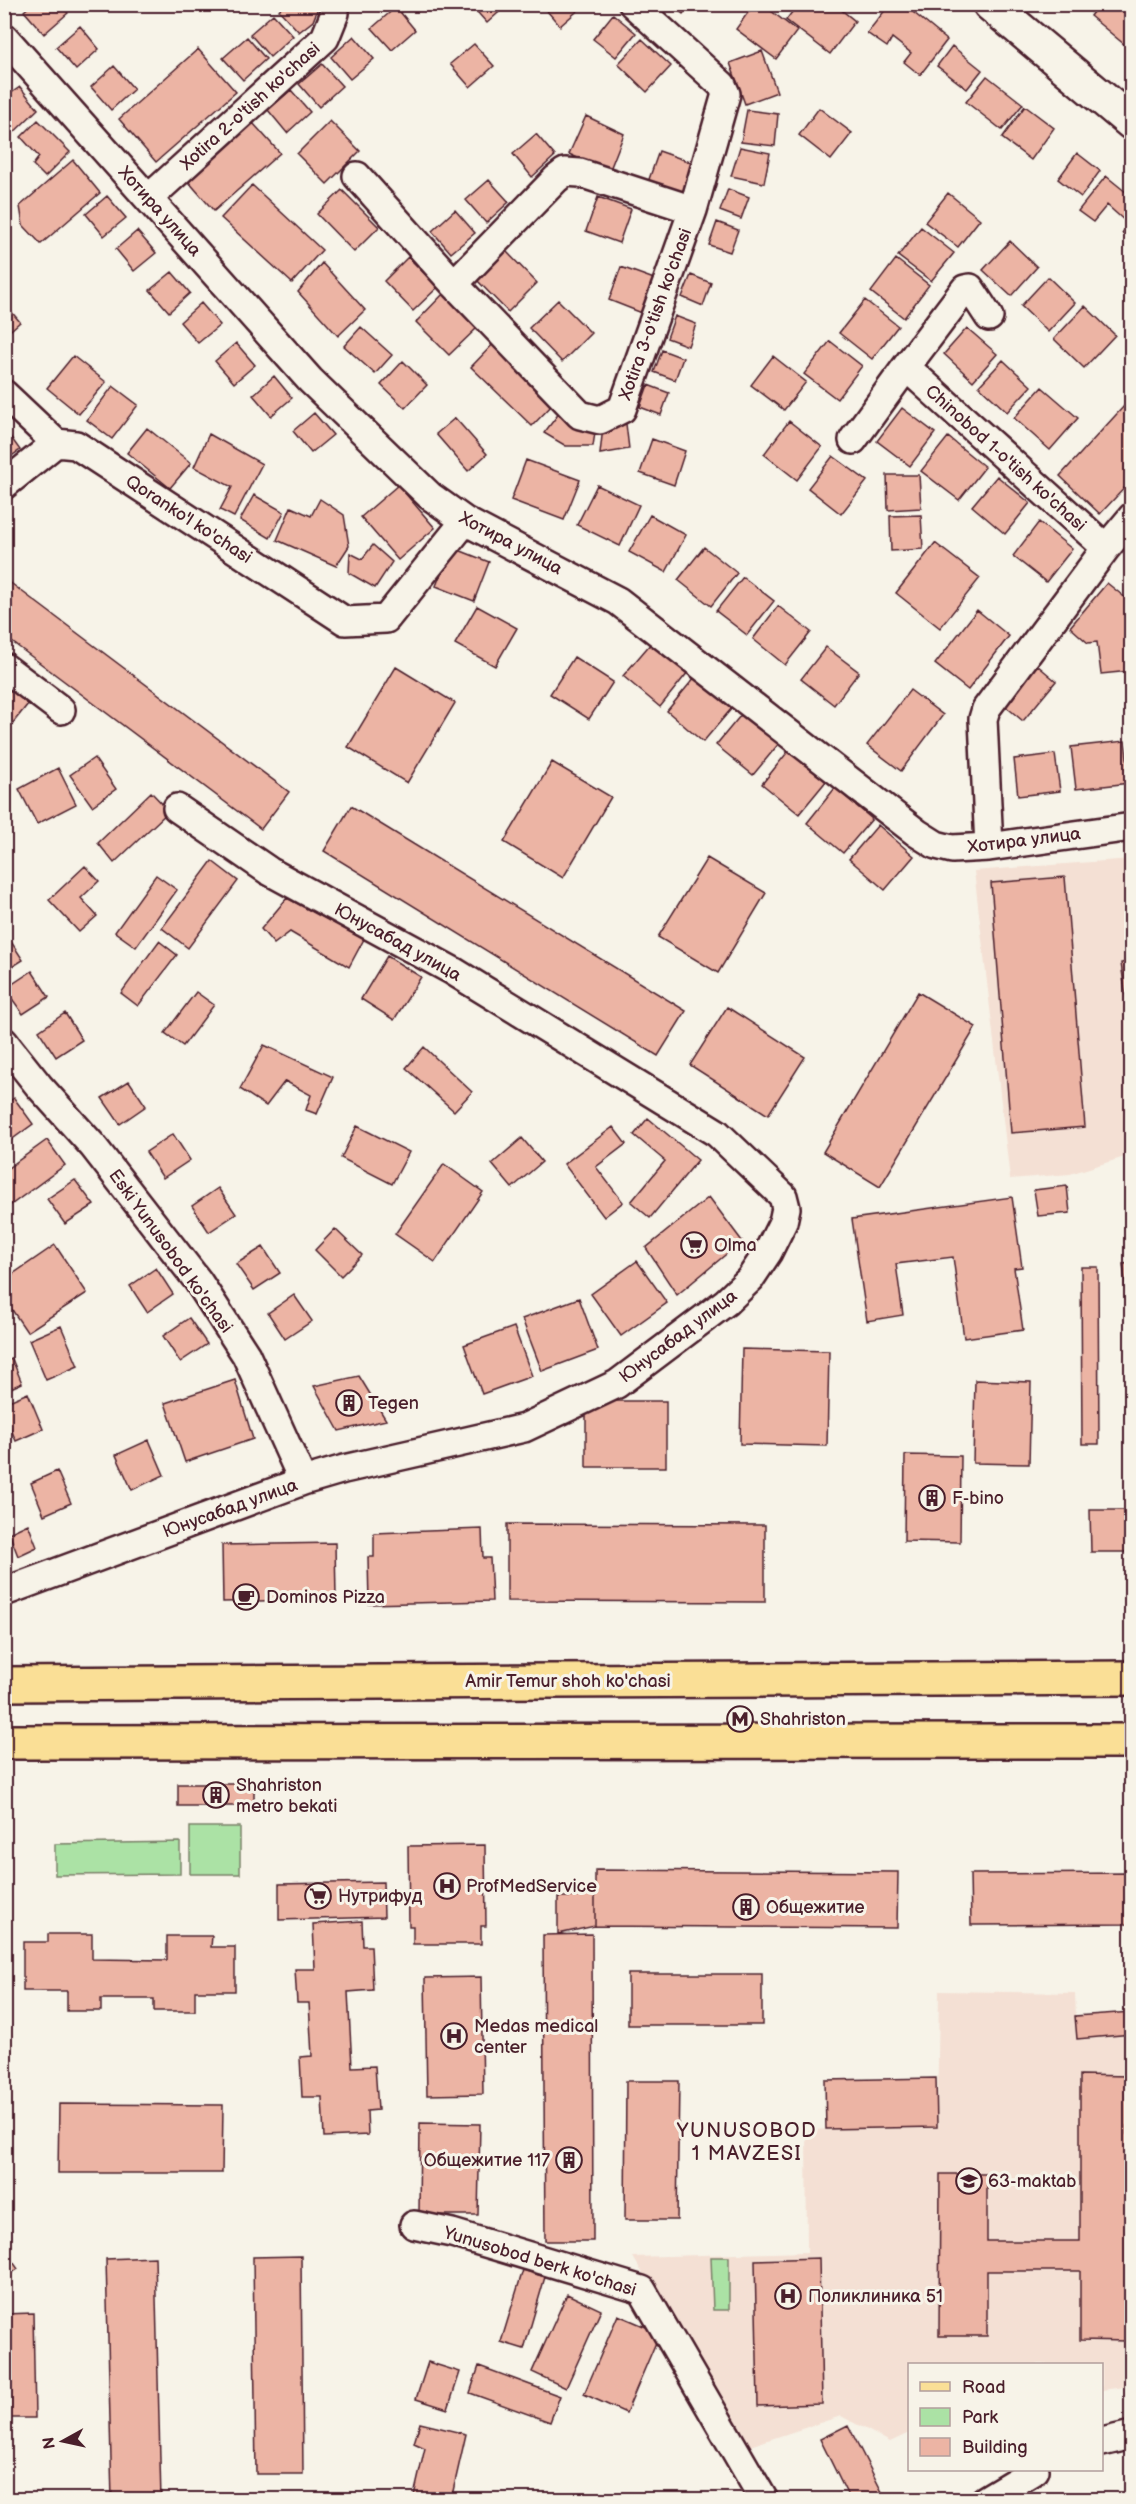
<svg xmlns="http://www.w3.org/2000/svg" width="1136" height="2504" font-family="'Balsamiq Sans',sans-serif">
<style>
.built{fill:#f4e0d4}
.green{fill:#abe2a5;stroke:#7a8068;stroke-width:1.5}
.building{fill:#ecb4a4;stroke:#4a1f2b;stroke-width:1.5}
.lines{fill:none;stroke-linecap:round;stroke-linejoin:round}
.minor-casing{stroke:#4a1f2b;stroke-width:32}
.secondary-casing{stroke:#4a1f2b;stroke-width:38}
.primary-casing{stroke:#4a1f2b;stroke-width:38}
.minor{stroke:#f7f3e8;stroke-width:27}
.secondary{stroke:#f7f3e8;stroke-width:33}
.primary{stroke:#fadf96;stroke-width:33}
.labels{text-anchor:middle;stroke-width:6;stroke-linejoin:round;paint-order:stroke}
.street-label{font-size:18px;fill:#4a1f2b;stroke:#f7f3e8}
.poi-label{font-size:18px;fill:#4a1f2b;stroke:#f7f3e8;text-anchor:start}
.neighbourhood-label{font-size:20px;letter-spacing:1.5px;fill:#4a1f2b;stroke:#f7f3e8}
</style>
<rect width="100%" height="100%" fill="#f7f3e8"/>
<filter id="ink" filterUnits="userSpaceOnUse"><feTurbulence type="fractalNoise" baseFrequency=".0167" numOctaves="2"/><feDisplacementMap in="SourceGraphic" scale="12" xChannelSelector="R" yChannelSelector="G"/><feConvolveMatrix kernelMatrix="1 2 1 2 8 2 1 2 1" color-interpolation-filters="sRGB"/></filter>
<g filter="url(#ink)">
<path class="built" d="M1131 859V1155L1070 1174 1010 1179 974 871Z
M939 1991 1075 1993 1077 2038 1131 2034V2386L1102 2390V2364H910L909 2433 890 2442 841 2416 747 2447 633 2257 807 2252 806 2130 937 2126Z"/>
<path class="green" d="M190 1827H240V1874H190Z
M180 1842V1874L55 1875V1844Z
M711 2257H729V2310H713Z"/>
<path class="building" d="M32 4H60L68 13 44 34 24 11Z
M285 4H315L317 11 313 21 299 32 279 10Z
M470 4H508L487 23Z
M541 4H582L583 6 560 26Z
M670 4H690L683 14Z
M754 4H762L797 31 776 59 736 29Z
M798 4H834L855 21 830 54 786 20Z
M890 4H903L947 40 920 75 904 62 911 53 892 38 887 47 867 33Z
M1099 4H1132V37L1125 45 1090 16Z
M396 7 415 30 392 50 372 28Z
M273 14 293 36 270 57 250 34Z
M613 14 636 33 616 57 593 39Z
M80 26 99 49 76 70 56 47Z
M354 36 374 59 350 79 331 57Z
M247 37 266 59 243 80 223 58Z
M642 39 671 66 647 92 618 64Z
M474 44 494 66 470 87 450 64Z
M952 46 982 70 967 89 937 66Z
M198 49 236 92 156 162 119 119Z
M762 51 777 92 745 104 730 63Z
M322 64 342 86 319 107 299 84Z
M114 66 134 89 111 110 91 87Z
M987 76 1023 104 1002 130 966 102Z
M20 87 38 109 4 142V98Z
M291 90 310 112 287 133 268 110Z
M1025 106 1054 128 1031 160 1002 138Z
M819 108 852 133 831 160 799 135Z
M747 110 778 114 775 146 741 142Z
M586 116 624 134 609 172 569 154Z
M38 120 70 152 45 177 33 165 39 157 21 137Z
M330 121 360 151 327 184 297 154Z
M253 123 280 153 214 211 188 181Z
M536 134 555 156 532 177 513 154Z
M740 147 770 153 764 183 731 176Z
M659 151 693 163 681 197 647 185Z
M1077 153 1100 171 1081 197 1058 179Z
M73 160 100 193 41 244 23 225 20 206Z
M1106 176 1132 197V214L1126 222 1107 205 1093 222 1078 211Z
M489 180 509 202 486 223 466 200Z
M252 185 322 250 292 283 221 218Z
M728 189 749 197 741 219 720 211Z
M342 190 379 227 354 252 317 214Z
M948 193 980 219 958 247 925 222Z
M107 196 126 218 104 236 86 214Z
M598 197 631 209 619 243 586 231Z
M455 210 475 233 451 253 432 231Z
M717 222 738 230 730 252 709 245Z
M1132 222V241L1122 233Z
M921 227 954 253 931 281 898 256Z
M137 231 156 253 134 271 116 249Z
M1010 241 1037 267 1011 296 983 270Z
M504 249 537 283 508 312 475 278Z
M408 257 438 287 413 311 384 281Z
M896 259 929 285 904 318 871 292Z
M322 263 365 310 338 336 298 292Z
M621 267 654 279 642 313 609 300Z
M172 272 190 293 169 312 150 290Z
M691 275 711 283 703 306 682 297Z
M1048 277 1075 303 1048 332 1021 306Z
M444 293 478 327 449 355 416 322Z
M558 300 591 333 562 362 529 328Z
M865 300 898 326 872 359 839 333Z
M4 303 20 322 4 336Z
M201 303 220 325 198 343 180 322Z
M1085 306 1115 335 1084 368 1054 339Z
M675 316 696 324 688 346 667 338Z
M361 327 392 355 375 374 344 346Z
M967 328 997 354 973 381 944 354Z
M830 341 862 366 837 399 804 374Z
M495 342 555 402 532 426 471 367Z
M236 343 255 365 234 383 215 361Z
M662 350 683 358 675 380 654 372Z
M73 356 106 382 79 414 47 388Z
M773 356 806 382 784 410 751 385Z
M1003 360 1031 386 1007 412 979 386Z
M403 361 427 385 405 408 381 385Z
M274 376 292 398 271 416 253 395Z
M648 385 669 393 661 415 640 407Z
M113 386 138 405 112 439 87 420Z
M1042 387 1078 418 1050 450 1014 418Z
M1125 405 1132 411V480L1100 514 1060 476Z
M563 408 596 426 593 446H566L544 433Z
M902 408 935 433 910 466 877 441Z
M314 413 333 435 311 453 293 431Z
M455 418 487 454 468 471 436 434Z
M789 421 822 447 797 480 764 454Z
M626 424 629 449 600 454 603 427Z
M4 428 20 450 4 461Z
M147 428 191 463 170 488 127 453Z
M209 434 262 464 234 517 220 510 232 487 194 467Z
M948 437 985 467 959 500 921 471Z
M652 439 685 451 674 485 640 473Z
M833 456 867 481 841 514 808 488Z
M526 460 580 480 564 520 511 500Z
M887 475H919L921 508 888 510Z
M997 476 1030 503 1005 534 972 506Z
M398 485 435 528 398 560 361 517Z
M597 485 639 505 620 546 577 525Z
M254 495 284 512 270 538 240 520Z
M320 499 344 515 349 546 336 566 277 540 291 507 311 516Z
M650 515 686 535 666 572 629 552Z
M921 515 923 549 891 551 890 516Z
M1039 522 1072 549 1046 582 1013 556Z
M935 543 980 578 940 628 896 593Z
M373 545 392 562 375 588 349 573 350 553 362 559Z
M451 547 489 562 474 601 436 586Z
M704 547 737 573 711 606 678 580Z
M743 577 774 601 747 635 716 611Z
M4 578 289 792 261 829 4 636Z
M1107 583 1132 603 1130 671 1101 674 1097 642 1088 643 1070 627Z
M477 606 517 628 495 666 455 644Z
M778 606 811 632 785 665 753 639Z
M977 610 1009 636 968 690 935 664Z
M652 642 688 672 660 707 623 676Z
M826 647 859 672 834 705 801 679Z
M574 657 613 682 589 719 550 694Z
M1037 665 1056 681 1023 721 1004 705Z
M396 667 455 703 407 783 348 747Z
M695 677 732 708 703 742 667 711Z
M4 685 28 704 4 734Z
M910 690 943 715 901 771 867 745Z
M745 710 781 741 753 775 716 745Z
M1125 741 1130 783 1076 789 1071 747Z
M790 749 827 780 799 814 762 784Z
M1055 754 1060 791 1018 796 1014 759Z
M94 758 116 789 92 806 70 775Z
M552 762 611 797 563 878 504 842Z
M58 768 76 804 37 824 19 789Z
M835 788 872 819 843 853 807 823Z
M151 792 169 811 114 863 98 843Z
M351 806 686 1011 658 1056 324 851Z
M878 825 914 856 885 890 849 859Z
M707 858 766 893 718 973 658 937Z
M212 861 238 881 188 948 162 928Z
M85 866 99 881 81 898 97 916 79 932 49 900Z
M156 875 177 890 136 947 115 932Z
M1065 877 1085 1127 1011 1133 991 883Z
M287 898 364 939 349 967 290 932 274 944 261 929Z
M6 934 23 960 4 972V935Z
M159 941 177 955 138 1006 121 993Z
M387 956 421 977 394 1020 361 999Z
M1132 961V1040L1121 963Z
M32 971 49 997 23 1014 5 989Z
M196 992 214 1005 183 1046 165 1033Z
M918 992 976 1027 880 1187 823 1152Z
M727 1007 805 1057 768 1115 690 1065Z
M65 1013 82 1040 56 1057 39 1031Z
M264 1045 333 1077 317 1114 306 1110 311 1095 285 1081 266 1106 240 1089Z
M424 1047 472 1092 454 1111 406 1068Z
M129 1081 146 1106 120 1124 102 1098Z
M14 1098 33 1124 7 1143 4 1139V1105Z
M648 1118 698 1160 650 1218 631 1202 665 1161 634 1135Z
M357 1126 409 1152 392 1184 341 1158Z
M613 1127 626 1144 596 1167 623 1202 604 1217 564 1164Z
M173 1134 190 1160 163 1178 146 1152Z
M522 1138 542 1162 512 1188 492 1164Z
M47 1140 65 1165 4 1210V1171Z
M444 1164 483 1192 435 1262 395 1234Z
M75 1180 94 1205 65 1224 47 1199Z
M1067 1186 1070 1213 1038 1216 1034 1190Z
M218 1188 236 1214 209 1232 192 1206Z
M709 1197 742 1241 677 1295 646 1248Z
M1012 1197 1022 1267 1014 1268 1023 1330 964 1338 953 1257 896 1264 903 1315 867 1321 852 1219Z
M335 1229 362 1255 341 1276 315 1250Z
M55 1245 87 1293 27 1332 4 1298V1280Z
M263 1247 280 1273 254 1290 236 1264Z
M637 1261 667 1303 621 1336 591 1294Z
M1132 1263V1316H1129L1123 1264Z
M1081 1267H1098L1099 1444H1082Z
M156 1268 173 1294 147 1312 130 1286Z
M294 1295 312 1321 285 1339 268 1313Z
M579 1298 598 1350 542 1371 522 1319Z
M189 1318 207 1344 180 1362 163 1336Z
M61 1326 78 1366 46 1380 29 1340Z
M514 1327 532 1376 482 1394 464 1345Z
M742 1349 829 1351 827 1446 740 1444Z
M12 1359 22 1383 4 1391V1362Z
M359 1376 386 1420 339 1431 314 1386Z
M235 1380 253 1439 185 1462 165 1403Z
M975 1380 1031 1382 1029 1464 973 1463Z
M28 1393 43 1429 16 1441 4 1413V1403Z
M586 1401H666V1467H586Z
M149 1440 164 1475 132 1490 116 1455Z
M905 1455 961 1456 960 1542 904 1541Z
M57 1471 71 1503 44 1515 31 1483Z
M1090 1510H1132V1552H1091Z
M28 1524 37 1547 18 1556 9 1533Z
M507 1524 765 1525V1602L507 1601Z
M482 1529 483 1558H490L492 1601 369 1604 368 1557H374V1533Z
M335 1543 336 1599 223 1602 222 1545Z
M178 1784H254V1806H178Z
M485 1845 486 1926H481V1944H413V1926H409L408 1846Z
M595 1870 898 1872 897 1928 595 1926Z
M1132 1873V1924L971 1925 970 1874Z
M383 1882 384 1917 279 1920V1884Z
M595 1888V1926L558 1934V1897H578Z
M362 1921 363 1946H371L373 1990 348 1992 352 2067 375 2066 378 2110 367 2111 368 2135 324 2137 322 2097H302L300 2057 312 2056 309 2003H297L295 1969H315L313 1924Z
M48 1934H92V1959L167 1960V1936H212L211 1947H235V1991H195V2011H154V1999H101V2011H67V1991H23V1942H48Z
M592 1934 593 2241H545L543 1935Z
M628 1974H762V2025H628Z
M481 1977 483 2094 427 2095 425 1978Z
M1132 2012V2034L1077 2039 1075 2016Z
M1080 2075 1128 2076V2341L1080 2340V2271H987V2336H939L940 2174H987V2241H1080Z
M936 2078 937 2127 826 2129 825 2080Z
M626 2081H679L677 2220H625Z
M59 2104 223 2105 222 2173H58Z
M420 2123 480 2124 478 2215H419Z
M4 2249 18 2269 4 2278Z
M301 2256 303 2474H256L253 2257Z
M155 2257 161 2500H112L106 2259Z
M819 2258 822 2404 758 2406 755 2260Z
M523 2270 545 2277 524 2349 501 2342Z
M567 2294 601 2310 566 2388 532 2372Z
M33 2313 35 2418H4V2314Z
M618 2315 660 2333 626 2413 584 2394Z
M428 2362 460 2372 448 2409 416 2399Z
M479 2366 560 2396 550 2422 470 2393Z
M420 2423 466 2434 451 2500H413L425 2448 414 2443Z
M848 2425 883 2494 872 2500H850L820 2439Z"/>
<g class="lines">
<g class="minor-casing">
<path id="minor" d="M4 37 310 380 430 496 465 521 618 601 917 833 936 845 952 849 989 847 1132 827
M357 176 454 284 580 415 600 420 622 409 693 210 726 94 722 85 633 4
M149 198 325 38 335 13 333 4
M454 284 556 179 565 172 580 173 693 210
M906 367 965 289 970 288 989 317
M4 394 56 443 76 445 345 621 386 619 465 521
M853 440 906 367 1106 548
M4 485 56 443
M4 667 61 710
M989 847 983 719 986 709 1106 548 1132 517
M4 1042 39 1086 93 1146 198 1281 246 1355 303 1481
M4 1592 303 1481 344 1469 524 1428 617 1384 726 1302 750 1279 768 1252 783 1222 786 1208 783 1196 717 1133 453 971 269 871 177 808
M414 2225 452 2233 642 2290 764 2500
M1102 2442 1132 2435
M985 2500 1035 2470"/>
</g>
<g class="secondary-casing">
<path id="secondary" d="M990 4 1132 123"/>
</g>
<g class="primary-casing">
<path id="primary" d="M4 1684 1132 1678
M4 1742 1132 1741"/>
</g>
<use href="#minor" class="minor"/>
<use href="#secondary" class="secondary"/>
<use href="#primary" class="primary"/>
</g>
</g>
<defs>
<g id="supermarket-ring" transform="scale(1.35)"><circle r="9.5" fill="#f7f3e8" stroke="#4a1f2b" stroke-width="1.5"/><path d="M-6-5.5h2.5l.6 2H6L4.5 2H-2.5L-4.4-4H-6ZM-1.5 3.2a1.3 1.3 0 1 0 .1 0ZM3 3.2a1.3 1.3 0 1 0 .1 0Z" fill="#4a1f2b"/></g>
<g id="building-ring" transform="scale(1.35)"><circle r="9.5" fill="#f7f3e8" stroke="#4a1f2b" stroke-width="1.5"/><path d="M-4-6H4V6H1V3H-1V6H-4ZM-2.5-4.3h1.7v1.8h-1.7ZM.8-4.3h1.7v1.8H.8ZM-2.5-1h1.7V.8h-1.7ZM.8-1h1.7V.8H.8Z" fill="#4a1f2b"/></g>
<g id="cafe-ring" transform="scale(1.35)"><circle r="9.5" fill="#f7f3e8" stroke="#4a1f2b" stroke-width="1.5"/><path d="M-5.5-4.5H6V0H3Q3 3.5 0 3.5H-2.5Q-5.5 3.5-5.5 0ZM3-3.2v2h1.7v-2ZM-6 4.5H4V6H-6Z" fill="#4a1f2b"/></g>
<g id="metro-ring" transform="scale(1.35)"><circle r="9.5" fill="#f7f3e8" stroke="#4a1f2b" stroke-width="1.5"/><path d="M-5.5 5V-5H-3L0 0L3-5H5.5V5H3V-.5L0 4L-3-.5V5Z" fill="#4a1f2b"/></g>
<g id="hospital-ring" transform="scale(1.35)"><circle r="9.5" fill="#f7f3e8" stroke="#4a1f2b" stroke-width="1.5"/><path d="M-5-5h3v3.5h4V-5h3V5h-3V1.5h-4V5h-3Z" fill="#4a1f2b"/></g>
<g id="school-ring" transform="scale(1.35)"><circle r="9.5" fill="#f7f3e8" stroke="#4a1f2b" stroke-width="1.5"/><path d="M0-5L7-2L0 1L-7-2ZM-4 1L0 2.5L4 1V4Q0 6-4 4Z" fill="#4a1f2b"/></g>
</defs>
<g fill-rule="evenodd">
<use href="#supermarket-ring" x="694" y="1245"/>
<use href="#building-ring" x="349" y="1403"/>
<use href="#building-ring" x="932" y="1498"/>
<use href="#cafe-ring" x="246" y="1597"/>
<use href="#metro-ring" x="740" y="1719"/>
<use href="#building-ring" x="216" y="1795"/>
<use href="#hospital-ring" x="447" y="1886"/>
<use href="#supermarket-ring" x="318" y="1896"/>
<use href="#building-ring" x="746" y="1907"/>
<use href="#hospital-ring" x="454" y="2036"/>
<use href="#building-ring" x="569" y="2160"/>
<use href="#school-ring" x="969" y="2181"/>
<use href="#hospital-ring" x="788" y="2296"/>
</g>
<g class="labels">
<g class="street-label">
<text transform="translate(250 106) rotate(-42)" y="6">Xotira 2-o'tish ko'chasi</text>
<text transform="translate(160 211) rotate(48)" y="6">Хотира улица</text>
<text transform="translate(655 314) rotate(-70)" y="6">Xotira 3-o'tish ko'chasi</text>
<text transform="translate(1006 458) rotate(42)" y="6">Chinobod 1-o'tish ko'chasi</text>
<text transform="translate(189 519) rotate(33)" y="6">Qoranko'l ko'chasi</text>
<text transform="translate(511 543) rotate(28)" y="6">Хотира улица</text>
<text transform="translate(1024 840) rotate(-7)" y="6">Хотира улица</text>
<text transform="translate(398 942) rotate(29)" y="6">Юнусабад улица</text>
<text transform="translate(171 1251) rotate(54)" y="6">Eski Yunusobod ko'chasi</text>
<text transform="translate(678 1336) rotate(-37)" y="6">Юнусабад улица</text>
<text transform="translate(230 1508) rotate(-20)" y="6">Юнусабад улица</text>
<text x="568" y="1687">Amir Temur shoh ko'chasi</text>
<text transform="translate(540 2261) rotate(17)" y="6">Yunusobod berk ko'chasi</text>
</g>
<g class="poi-label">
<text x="714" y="1251">Olma</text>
<text x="368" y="1409">Tegen</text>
<text x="952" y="1504">F-bino</text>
<text x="266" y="1603">Dominos Pizza</text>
<text x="760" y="1725">Shahriston</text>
<text x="236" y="1791">Shahriston<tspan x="236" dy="21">metro bekati</tspan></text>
<text x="466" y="1892">ProfMedService</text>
<text x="338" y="1902">Нутрифуд</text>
<text x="766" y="1913">Общежитие</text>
<text x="474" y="2032">Medas medical<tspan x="474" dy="21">center</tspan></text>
<text x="550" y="2166" text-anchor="end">Общежитие 117</text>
<text x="988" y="2187">63-maktab</text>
<text x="808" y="2302">Поликлиника 51</text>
</g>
<g class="neighbourhood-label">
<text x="747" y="2137">YUNUSOBOD<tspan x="747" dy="23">1 MAVZESI</tspan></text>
</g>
</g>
<rect width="1136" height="2504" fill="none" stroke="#f7f3e8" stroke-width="24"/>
<rect x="12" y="12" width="1112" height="2480" fill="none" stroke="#4a1f2b" stroke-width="2" filter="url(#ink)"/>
<rect x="908" y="2363" width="195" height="108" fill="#f7f3e8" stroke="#b29e9c" stroke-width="1.5"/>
<rect x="920" y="2382" width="30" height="9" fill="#fadf96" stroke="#b29e9c" stroke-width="1.5"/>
<text x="962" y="2393" font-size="18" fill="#4a1f2b">Road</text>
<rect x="920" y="2408" width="30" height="18" fill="#abe2a5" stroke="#b29e9c" stroke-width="1.5"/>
<text x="962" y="2423" font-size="18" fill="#4a1f2b">Park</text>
<rect x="920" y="2438" width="30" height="18" fill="#ecb4a4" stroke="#b29e9c" stroke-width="1.5"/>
<text x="962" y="2453" font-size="18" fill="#4a1f2b">Building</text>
<g transform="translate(63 2441) rotate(262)" stroke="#f7f3e8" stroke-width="4.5" paint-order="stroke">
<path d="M0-4.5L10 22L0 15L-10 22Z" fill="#4a1f2b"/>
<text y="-9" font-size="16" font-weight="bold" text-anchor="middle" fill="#4a1f2b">N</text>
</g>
</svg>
